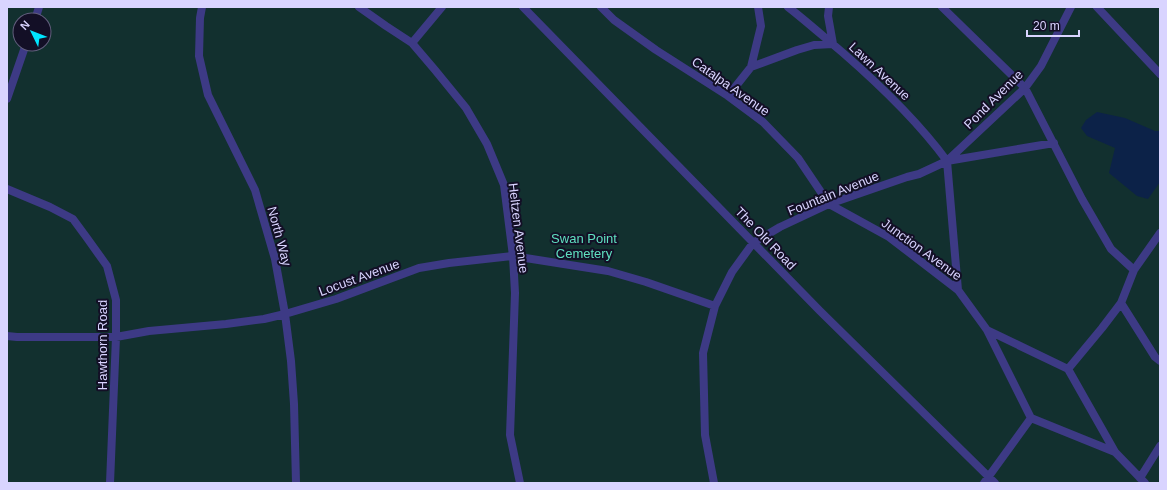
<svg xmlns="http://www.w3.org/2000/svg" width="1167" height="490" font-family="Helvetica,sans-serif">
<style>
.green{fill:#12302f;fill-rule:evenodd}
.water{fill:#0c2248}
.lines{fill:none;stroke-linecap:round;stroke-linejoin:round}
.lane{stroke:#3d3a85;stroke-width:8}
.labels{text-anchor:middle;stroke-width:4;stroke-linejoin:round;paint-order:stroke}
.street-label{font-size:13px;fill:#d9d4ff;stroke:#130f26}
.park-label{font-size:13px;fill:#5fe0c0;stroke:#130f26}
</style>
<rect width="100%" height="100%" fill="#130f26"/>
<path class="green" d="M7 7H1160V483H7ZM20 20H44V44H20Z"/>
<path class="water" d="M1097 112 1125 118 1155 131H1160V182L1148 199 1137 196 1109 173 1115 148 1087 136 1081 128 1086 120Z"/>
<g class="lines">
<path class="lane" d="M202 7 200 18 199 56 208 95 255 190 275 259 285 314 291 361 294 404 296 483
M359 7 386 26 412 43 435 70 466 108 487 144 504 185 513 256 515 293 510 435 520 483
M523 7 820 311 995 483
M601 7 614 20 656 50 728 96 763 122 798 158 829 204 889 237 958 290 987 330
M788 7C806 21 824 37 842 52 880 85 917 120 947 161
M942 7 1025 88 1082 199 1111 249 1134 270
M1097 7 1160 74
M35 20 39 7
M412 43 442 7
M751 67 797 50 814 45 833 44 828 16 829 7
M728 96 751 67 761 26 758 7
M7 99 26 44
M947 161 1025 88 1041 66 1071 7
M947 161 958 290
M7 189 50 207 73 219 87 238 107 266 116 300V337L110 483
M1121 303 1155 357 1160 361
M987 330 1068 369 1115 452 1031 418Z
M7 336 17 337H116L149 331 226 324 264 319 285 314 336 299 419 268 449 263 513 256 608 271 646 282 715 306
M1068 369 1102 328 1121 303 1134 270 1160 233
M1115 452 1145 483
M1140 478 1160 446
M714 483 705 435 703 353 715 306 732 272 753 243 780 227 829 204 907 177 919 174 947 161 1054 143
M984 483 1031 418"/>
</g>
<g class="labels">
<g class="street-label">
<text transform="translate(880 71) rotate(43)" y="5">Lawn Avenue</text>
<text transform="translate(731 86) rotate(35)" y="5">Catalpa Avenue</text>
<text transform="translate(993 99) rotate(-45)" y="5">Pond Avenue</text>
<text transform="translate(833 193) rotate(-22)" y="5">Fountain Avenue</text>
<text transform="translate(519 228) rotate(83)" y="5">Heltzen Avenue</text>
<text transform="translate(280 236) rotate(75)" y="5">North Way</text>
<text transform="translate(766 238) rotate(46)" y="5">The Old Road</text>
<text transform="translate(922 249) rotate(36)" y="5">Junction Avenue</text>
<text transform="translate(359 277) rotate(-20)" y="5">Locust Avenue</text>
<text transform="translate(102 345) rotate(-90)" y="5">Hawthorn Road</text>
</g>
<g class="park-label">
<text x="584" y="243">Swan Point<tspan x="584" dy="15">Cemetery</tspan></text>
</g>
</g>
<rect width="1167" height="490" fill="none" stroke="#d9d4ff" stroke-width="16"/>
<g transform="translate(32 32) rotate(313)"><circle r="19" fill="#130f26" stroke="#625e7d"/>
<path d="M0-3L7 15L0 10L-7 15Z" fill="#00e5ff"/>
<text y="-6" font-size="11" font-weight="bold" text-anchor="middle" fill="#d9d4ff">N</text>
</g>
<path d="M1027 30v6h52v-6" fill="none" stroke="#d9d4ff" stroke-width="2"/>
<text x="1033" y="30" font-size="12" fill="#d9d4ff" stroke="#130f26" stroke-width="3" paint-order="stroke">20 m</text>
</svg>
